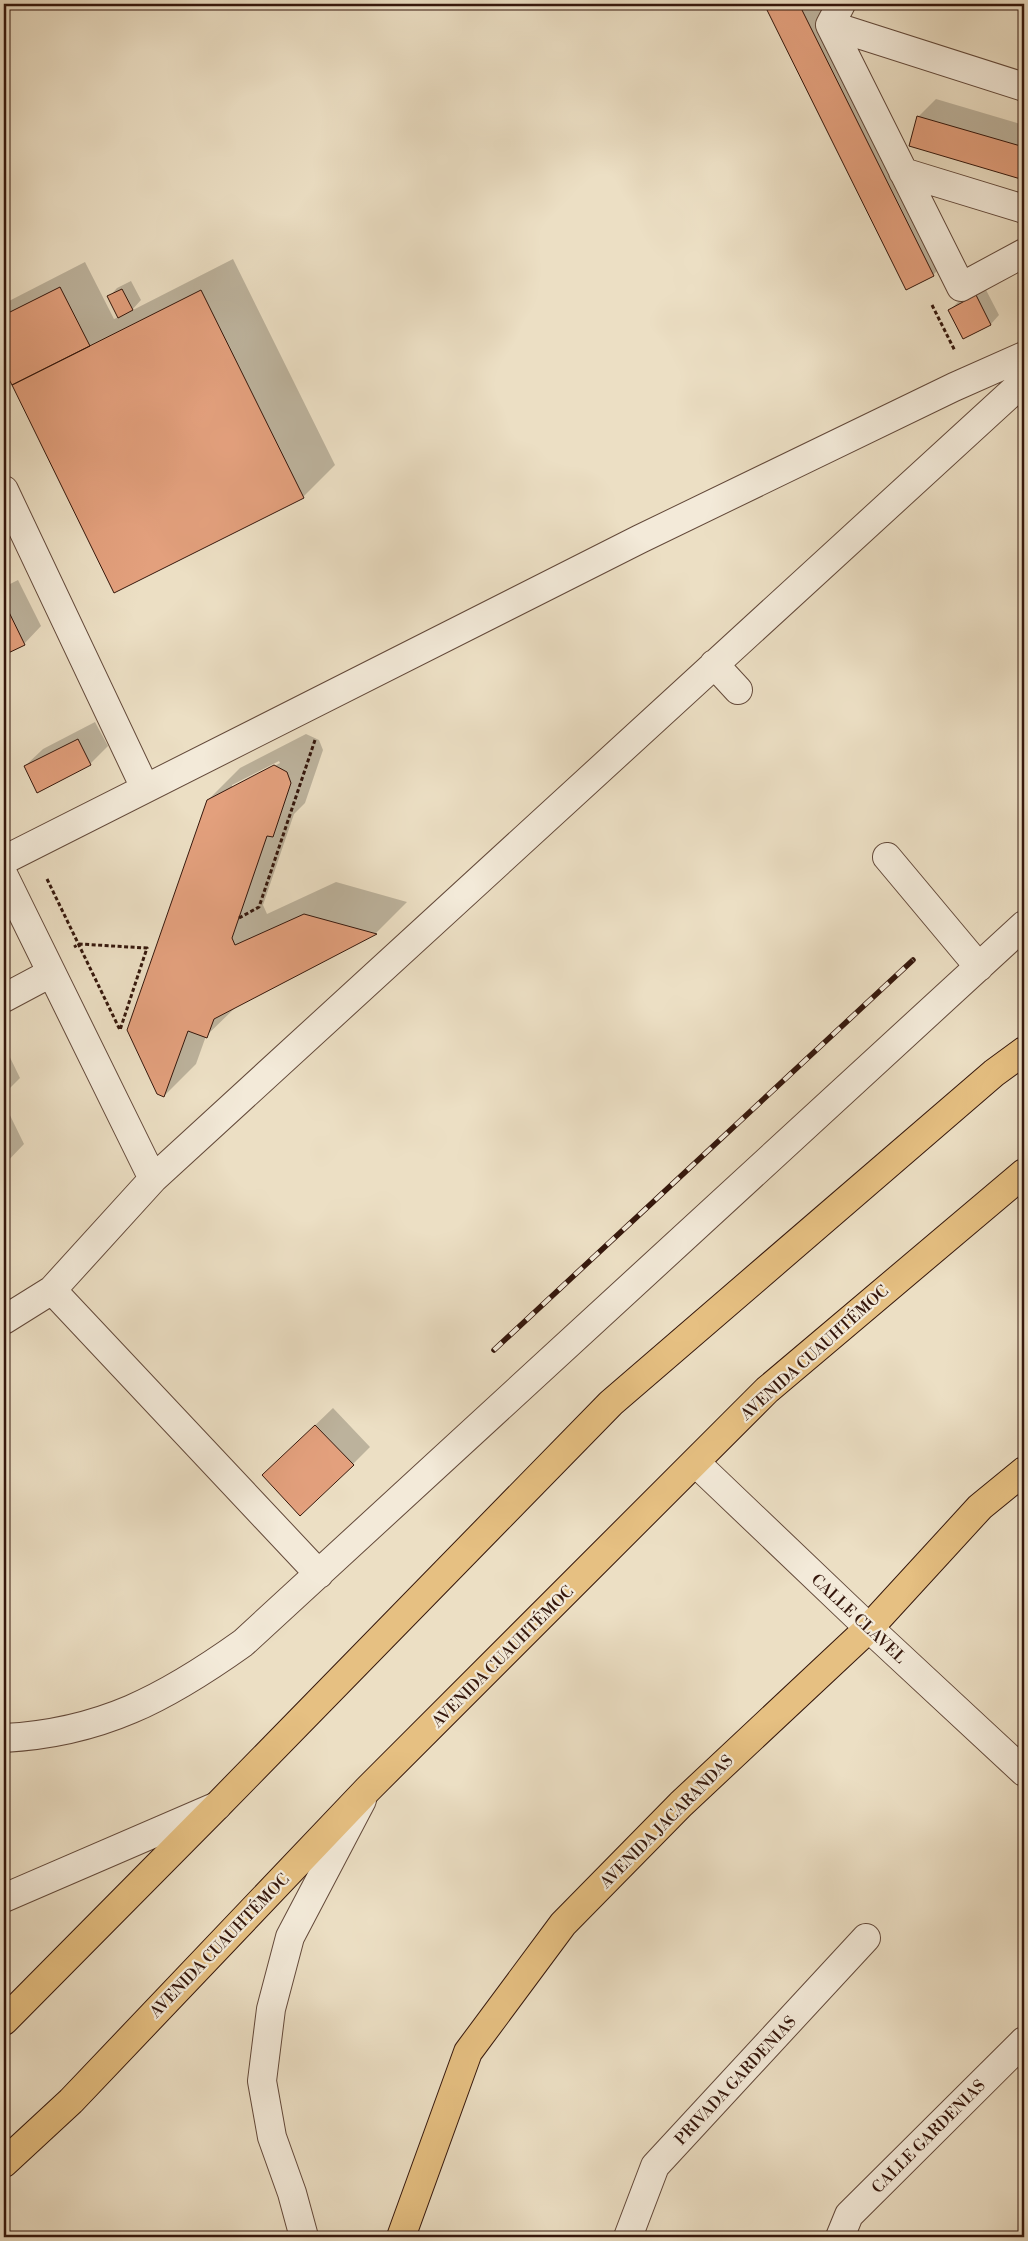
<svg xmlns="http://www.w3.org/2000/svg" width="1028" height="2241" font-family="'Libre Bodoni',serif">
<style>
.shadow{fill:#0003;fill-rule:evenodd}
.building{fill:#e3a07d;stroke:#35170c}
.lines{fill:none;stroke-linecap:round;stroke-linejoin:round}
.minor-casing{stroke:#63493a;stroke-width:30}
.major-casing{stroke:#35170c;stroke-width:30}
.path{stroke:#35170c;stroke-width:3;stroke-dasharray:4 2.5;stroke-linecap:butt}
.minor{stroke:#f3ead9;stroke-width:28}
.major{stroke:#e6c082;stroke-width:28}
.rail-casing{stroke:#35170c;stroke-width:5.5}
.rail{stroke:#f3ead9;stroke-width:4;stroke-dasharray:11;stroke-linecap:butt}
.labels{text-anchor:middle;stroke-width:4.5;stroke-linejoin:round;paint-order:stroke}
.street-label{font-size:16px;fill:#35170c;stroke:#f3ead9}
</style>
<rect width="100%" height="100%" fill="#ecdfc4"/>
<filter id="stains"><feTurbulence type="fractalNoise" baseFrequency=".004" numOctaves="4"/><feColorMatrix values="0 0 0 0 .2 0 0 0 0 .09 0 0 0 0 .02 0 0 0 .5 -.17"/></filter>
<radialGradient id="worn" r=".72"><stop offset=".6" stop-color="#630" stop-opacity="0"/><stop offset="1" stop-color="#630" stop-opacity=".3"/></radialGradient>
<path class="shadow" d="M765 4H836L958 250 933 275 906 288Z
M936 99 1024 125V179L910 146 918 117Z
M233 259 335 465 303 497 12 384 4 367V306L9 301 85 262 114 319 119 317 109 297 117 288 131 281 141 300 131 311Z
M985 288 999 315 991 324 964 338 950 310 958 302Z
M18 580 41 626 24 644 4 654V587Z
M95 722 108 746 90 764 38 791 25 766 43 749Z
M306 734 319 740 323 750 305 803 294 814 263 905 267 914 336 882 407 902 376 933 238 1005 206 1036 196 1064 164 1096 208 800 240 768ZM279 761 280 763 232 788V785Z
M4 924 7 930 4 933Z
M4 1045 20 1078 4 1094Z
M4 1103 24 1144 4 1165Z
M333 1408 370 1447 353 1464 281 1458Z"/>
<path class="building" d="M764 4H799L934 276 906 290Z
M917 116 1024 147V180L909 146Z
M60 287 90 346 12 385 4 370V315Z
M122 289 133 310 118 318 107 296Z
M201 290 304 498 114 593 12 385Z
M976 295 991 325 963 339 948 310Z
M4 602 25 645 4 655Z
M78 739 91 765 37 793 24 766Z
M274 765 287 772 291 783 273 837 267 836 232 938 235 945 304 914 377 934 214 1019 207 1038 188 1031 164 1097 157 1094 127 1030 207 800Z
M315 1425 354 1465 300 1516 262 1475Z"/>
<g class="lines">
<g class="minor-casing">
<path id="minor" d="M841 4 830 25 961 287 1024 253
M830 25 1024 87
M903 172 1024 209
M4 490 145 788
M714 664 738 690
M887 857 979 967
M4 860 640 539 954 387 1024 356
M4 876 153 1179 1024 381
M4 998 51 973
M52 1290 319 1574
M4 1320 52 1290 153 1179
M696 1463 869 1628 1024 1772
M4 1738C101 1733 166 1698 243 1643L1024 925
M4 1898 217 1806
M304 2237 292 2193 272 2137 262 2081 271 2009 290 1937 362 1800
M628 2237 655 2166 866 1938
M840 2237 849 2215 1024 2041"/>
</g>
<g class="major-casing">
<path id="major" d="M4 2021 217 1806 611 1403 994 1073 1024 1051
M4 2163 71 2101 368 1789 767 1390 1024 1173
M401 2237 468 2052 563 1924 681 1804 869 1628 980 1507 1024 1471"/>
</g>
<path class="path" d="M932 305 955 351
M47 879 120 1030 147 948 79 944 74 947
M239 918 259 907 315 740"/>
<use href="#minor" class="minor"/>
<use href="#major" class="major"/>
<g class="rail-casing">
<path id="rail" d="M494 1350 913 960"/>
</g>
<use href="#rail" class="rail"/>
</g>
<g class="labels">
<g class="street-label">
<text transform="translate(814 1352) rotate(-42)" y="6">AVENIDA CUAUHTÉMOC</text>
<text transform="translate(859 1618) rotate(43)" y="6">CALLE CLAVEL</text>
<text transform="translate(502 1656) rotate(-45)" y="6">AVENIDA CUAUHTÉMOC</text>
<text transform="translate(666 1821) rotate(-45)" y="6">AVENIDA JACARANDAS</text>
<text transform="translate(219 1945) rotate(-46)" y="6">AVENIDA CUAUHTÉMOC</text>
<text transform="translate(735 2080) rotate(-47)" y="6">PRIVADA GARDENIAS</text>
<text transform="translate(928 2136) rotate(-45)" y="6">CALLE GARDENIAS</text>
</g>
</g>
<rect width="1028" height="2241" fill="none" stroke="#ecdfc4" stroke-width="20"/>
<rect x="5" y="5" width="1018" height="2231" fill="none" stroke="#35170c" stroke-width="2.5"/>
<rect x="10" y="10" width="1008" height="2221" fill="none" stroke="#35170c"/>
<rect width="100%" height="100%" filter="url(#stains)"/>
<rect width="100%" height="100%" fill="url(#worn)"/>
</svg>
